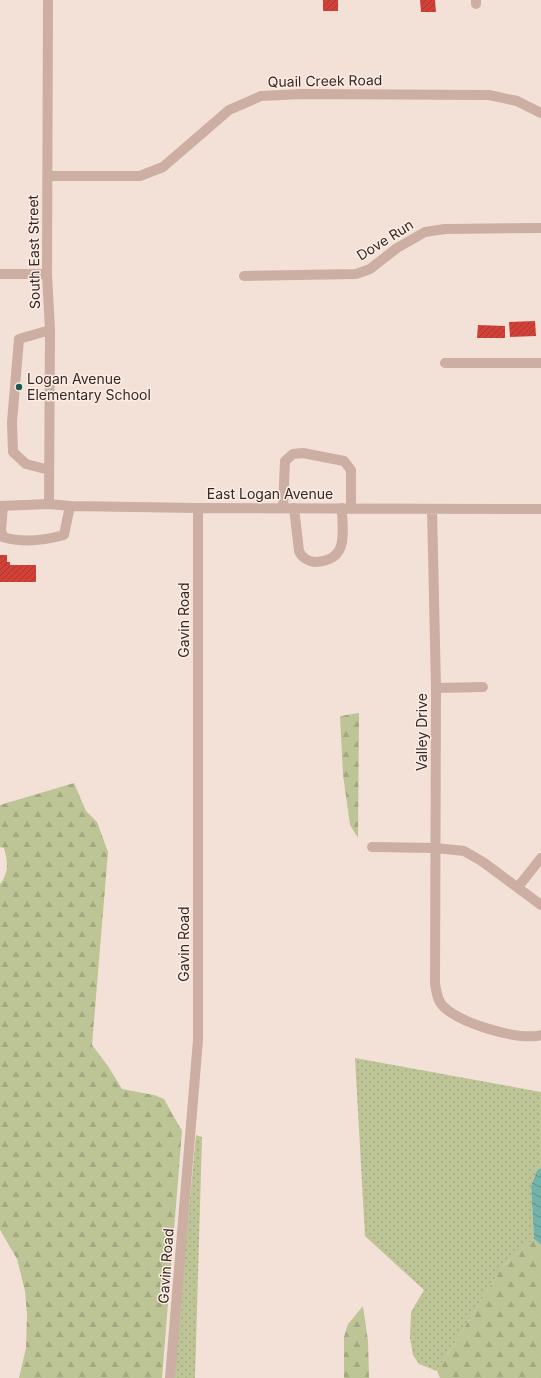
<svg xmlns="http://www.w3.org/2000/svg" width="541" height="1378" font-family="Inter,sans-serif">
<style>
.grass{fill:url(#grass-dots)}
.forest{fill:url(#forest-firs)}
.water{fill:url(#water-waves)}
.building{fill:url(#building-hatch)}
.lines{fill:none;stroke-linecap:round;stroke-linejoin:round}
.minor{stroke:#ccaea2;stroke-width:10}
.poi-dot{fill:#175c54;stroke:#fbece4;stroke-width:1.5}
.labels{text-anchor:middle;stroke-width:3;stroke-linejoin:round;paint-order:stroke}
.street-label{font-size:14px;fill:#362825;stroke:#fbece4}
.poi-label{font-size:14px;fill:#362825;stroke:#fbece4;text-anchor:start}
</style>
<defs>
<pattern id="grass-dots" width="8" height="8" patternUnits="userSpaceOnUse"><rect width="8" height="8" fill="#bdc496"/><path d="M2 2h.1M6 6h.1" fill="none" stroke="#a3a881" stroke-width="1.8" stroke-linecap="round"/></pattern>
<pattern id="forest-firs" width="22" height="20" patternUnits="userSpaceOnUse"><rect width="22" height="20" fill="#bdc496"/><path d="M5 1l3.5 6h-7zM16 11l3.5 6h-7z" fill="#a3a881"/></pattern>
<pattern id="water-waves" width="16" height="10" patternUnits="userSpaceOnUse"><rect width="16" height="10" fill="#74b3aa"/><path d="M0 5q4-4 8 0t8 0" fill="none" stroke="#60928a"/></pattern>
<pattern id="building-hatch" width="6" height="6" patternUnits="userSpaceOnUse"><rect width="6" height="6" fill="#d14137"/><path d="M-1 1l2-2M0 6l6-6M5 7l2-2" fill="none" stroke="#aa362e"/></pattern>
</defs>
<rect width="100%" height="100%" fill="#f3e1d7"/>
<path class="grass" d="M355 1058 541 1092V1168L537 1170 531 1186 534 1239 503 1266 437 1371 419 1364 413 1355 410 1338 411 1312 424 1290 365 1236Z
M196 1135 202 1137 195 1378H173Z"/>
<path class="forest" d="M359 713 358 838 350 825 343 775 340 716Z
M74 783 86 811 97 822 108 852 92 1045 108 1066 122 1089 154 1095 164 1099 182 1131 162 1378H19L26 1348 27 1315 25 1291 17 1259 0 1230V884C9 873 8 862 4 848L0 847V805Z
M534 1239 541 1245V1378H440L437 1371 503 1266Z
M363 1306 368 1341 369 1378H344V1337L348 1324Z"/>
<path class="water" d="M541 1168V1245L534 1239 531 1186 537 1170Z"/>
<path class="building" d="M323 0H338V11H323Z
M420 0H435L436 12H421Z
M535 321 536 336 510 337 509 322Z
M478 325 505 326V338H477Z
M0 555H7V562H10V565H36V582H0Z"/>
<g class="lines">
<path class="minor" d="M48 0 47 274 50 330 49 504
M476 4V0
M48 176H140L163 167 229 110 261 96 302 94 489 95 517 101 541 113
M0 274H47
M244 276 356 274 370 269 397 248 425 232 445 229 541 228
M445 363H541
M49 470 26 464 13 452 12 422 19 339 50 330
M0 506 49 504 70 506 198 508 541 509
M3 506 1 530 3 537C22 543 46 540 64 535L70 506
M283 508 285 461 293 454 303 453 344 461 351 470V508
M294 508 299 551C302 558 309 562 316 562 350 560 342 532 342 508
M432 509 436 688 435 983C436 990 437 1000 443 1006 459 1023 518 1041 541 1035
M436 688 483 687
M372 847 436 848 464 851 483 862 541 905
M518 887 541 858
M170 1378 198 1040V508"/>
</g>
<circle class="poi-dot" cx="19" cy="387" r="4"/>
<g class="labels">
<g class="street-label">
<text transform="translate(325 81) rotate(-1)" y="5">Quail Creek Road</text>
<text transform="translate(385 240) rotate(-32)" y="5">Dove Run</text>
<text transform="translate(34 252) rotate(-91)" y="5">South East Street</text>
<text x="270" y="499">East Logan Avenue</text>
<text transform="translate(184 620) rotate(-90)" y="5">Gavin Road</text>
<text transform="translate(422 732) rotate(-90)" y="5">Valley Drive</text>
<text transform="translate(184 944) rotate(-90)" y="5">Gavin Road</text>
<text transform="translate(166 1266) rotate(-86)" y="5">Gavin Road</text>
</g>
<g class="poi-label">
<text x="27" y="384">Logan Avenue<tspan x="27" dy="16">Elementary School</tspan></text>
</g>
</g>
</svg>
